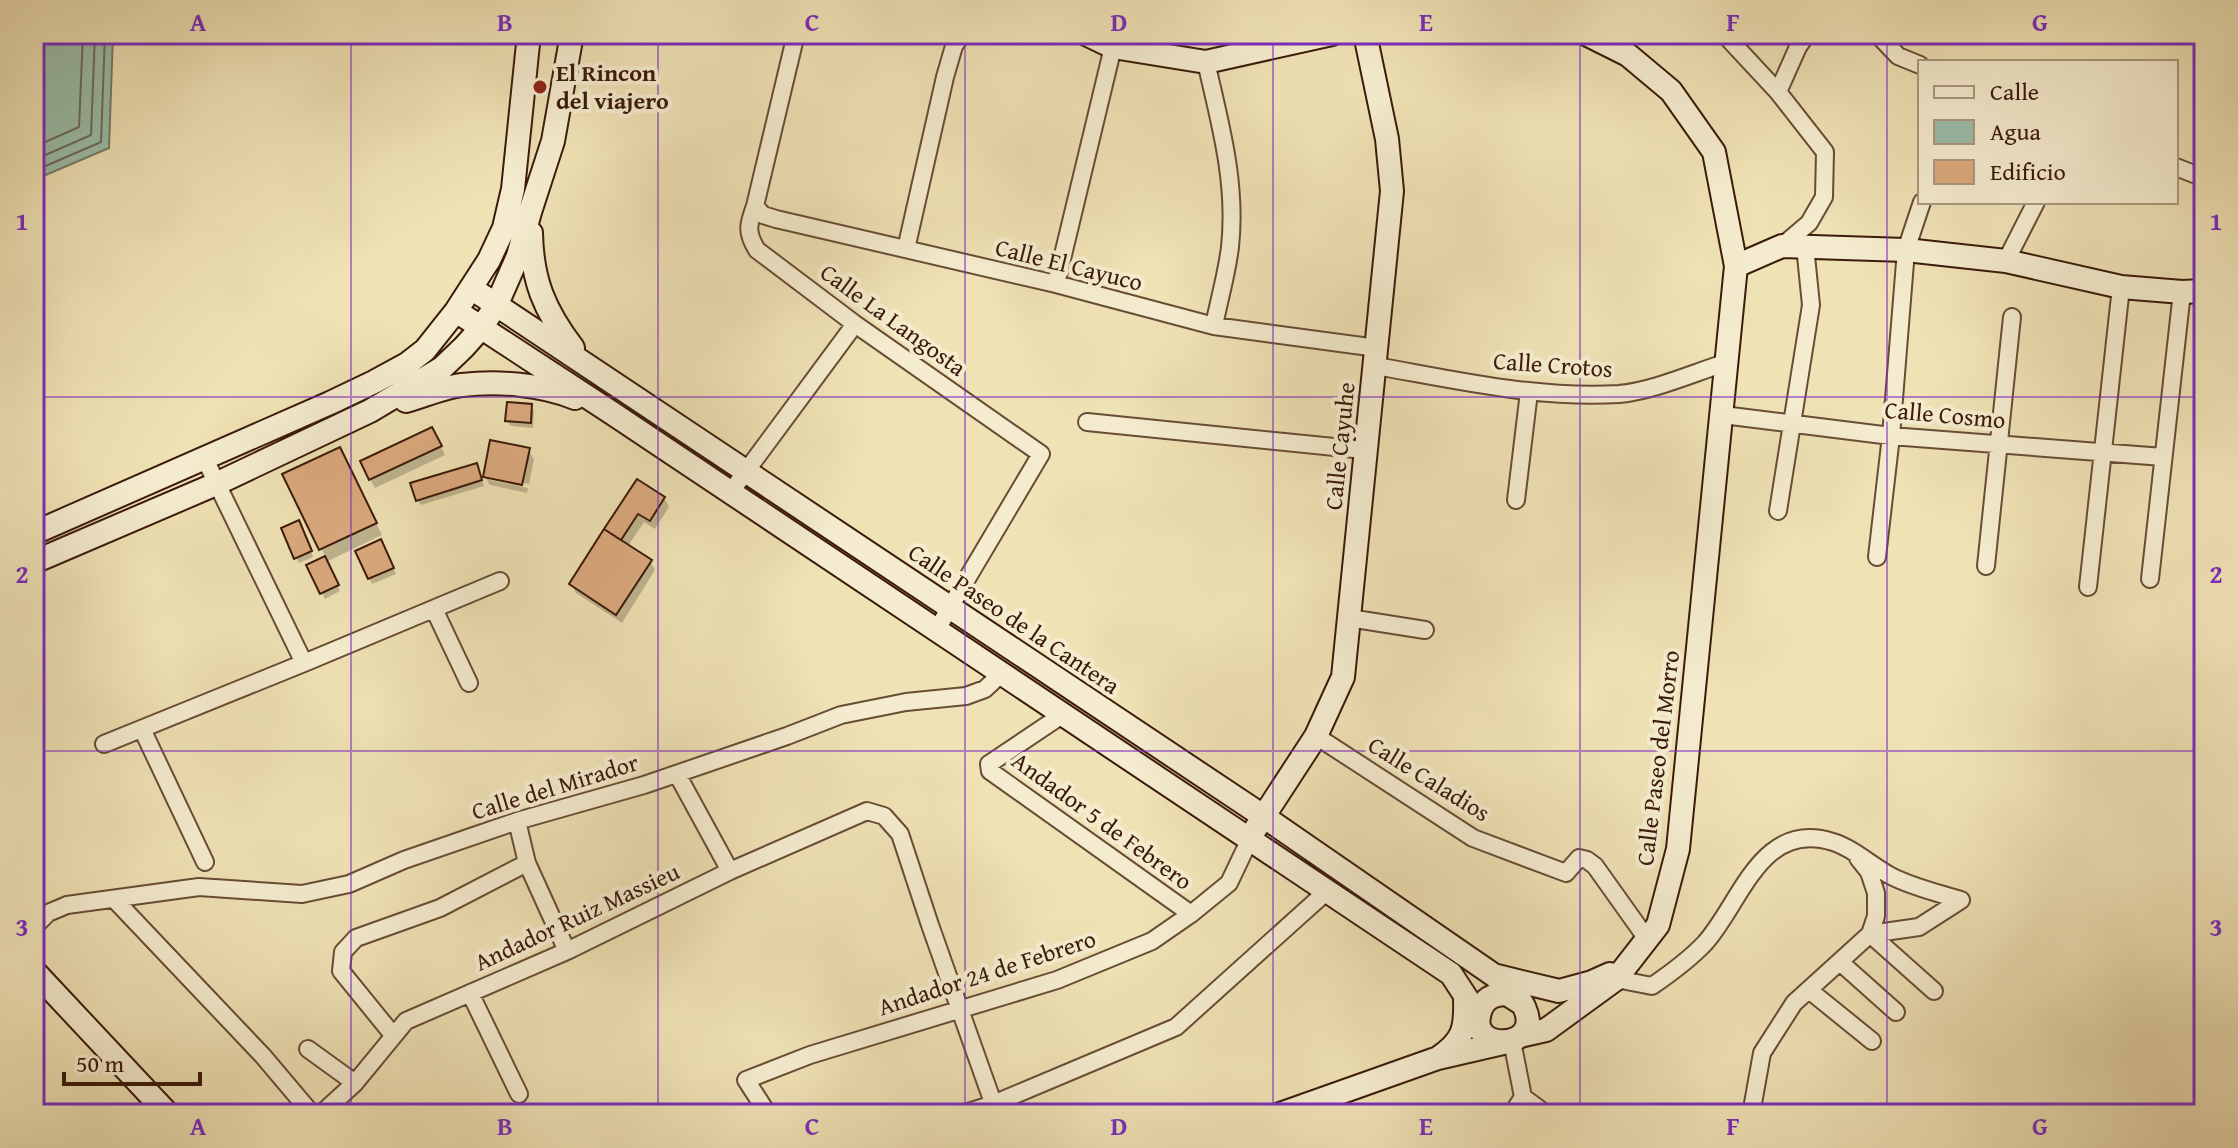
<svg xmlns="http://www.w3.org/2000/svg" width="2238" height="1148" font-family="'Gentium Book Plus',serif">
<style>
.water{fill:#9abeaa;stroke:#747c6a;stroke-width:2}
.shadow{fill:#0003}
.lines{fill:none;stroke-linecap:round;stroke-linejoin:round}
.shore{stroke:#6a6c5a;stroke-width:2}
.building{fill:#dbaa7e;stroke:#3b1a0a;stroke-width:2}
.street-casing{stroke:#684c35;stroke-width:20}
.secondary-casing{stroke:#3b1a0a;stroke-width:26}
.street{stroke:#f5eccf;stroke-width:16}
.secondary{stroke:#f5eccf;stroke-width:22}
.grid{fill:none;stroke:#7b2cbf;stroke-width:2;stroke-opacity:0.55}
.poi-dot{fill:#8f2418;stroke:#f5eccf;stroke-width:3}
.labels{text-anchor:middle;stroke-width:8;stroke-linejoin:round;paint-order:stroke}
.poi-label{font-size:24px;font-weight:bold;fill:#3b1a0a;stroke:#f5eccf;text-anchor:start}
.street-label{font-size:24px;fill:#3b1a0a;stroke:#f5eccf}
.neatline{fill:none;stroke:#7b2cbf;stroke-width:3}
.grid-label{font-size:26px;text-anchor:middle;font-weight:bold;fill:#7b2cbf}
</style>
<rect width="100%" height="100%" fill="#efe2b5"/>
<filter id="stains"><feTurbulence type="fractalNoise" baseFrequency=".0025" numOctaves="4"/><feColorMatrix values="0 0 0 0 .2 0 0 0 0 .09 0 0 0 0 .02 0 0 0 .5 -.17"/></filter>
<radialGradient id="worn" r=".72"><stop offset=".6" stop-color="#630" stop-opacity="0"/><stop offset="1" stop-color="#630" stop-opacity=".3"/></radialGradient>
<path class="water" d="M34 34H113L109 148 34 180Z"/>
<path class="shadow" d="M531 406 534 411 533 428 511 426 507 421Z
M437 438 445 455 375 488 370 479Z
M528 450 534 459 529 484 489 476V480L528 488 527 493 490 485 485 476Z
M346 461 382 535 326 562 340 591 325 599 309 566 326 558 285 475Z
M479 470 484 486 421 505 418 500Z
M637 481 664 498 669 507 655 529 644 522 628 546 650 561 655 570 622 623 576 593 571 584Z
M301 528 313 557 299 563 296 558Z
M383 547 396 574 372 584 357 552Z"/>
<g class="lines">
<path class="shore" d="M34 147 79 127 83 34
M34 160 91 135 95 34
M34 171 101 142 105 34"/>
</g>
<path class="building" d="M507 402 532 404 531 423 505 421Z
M432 427 442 446 369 480 360 461Z
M490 440 530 448 522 485 483 477Z
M340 447 377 523 319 550 282 474Z
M477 463 482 480 416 501 410 483Z
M637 479 665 497 650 521 638 514 621 540 604 529Z
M299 520 312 551 294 559 281 528Z
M604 529 652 560 616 615 569 584Z
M381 539 394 568 368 579 355 551Z
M325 556 339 585 320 594 306 565Z"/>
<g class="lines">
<g class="street-casing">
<path id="street" d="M796 34 755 206C748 225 746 232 757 250L855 324 1041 454 936 631
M1724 34 1778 92 1825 152 1824 197 1809 223 1782 246
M1877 34 1898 56 1920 65
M1206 62C1220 123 1237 183 1230 247 1227 273 1219 300 1214 326
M1778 92 1798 47 1807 34
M2176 167 2204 178
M755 206 763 215 776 219 1056 284 1214 326 1377 348
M906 249 945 77 954 46 962 34
M2006 261 2036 202
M1056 284 1113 47
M1376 366C1456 380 1537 399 1619 394 1653 391 1693 373 1725 363
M1723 415 1891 436 2163 457
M1087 422 1364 450
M205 459 304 663
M730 493 855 324
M1516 500 1529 392
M1778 511 1811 305 1805 246
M1877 557 1891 436 1906 250 1922 202
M1986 566 2012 317
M2150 579 2182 292
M2088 587 2121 287
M434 609 469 683
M1349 618 1425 630
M1062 715 989 764 990 771 1191 914
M142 729 205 862
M1316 736 1473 838 1566 873 1579 858 1587 860 1595 866 1647 939
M104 744 304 663 500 581
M677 774 730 871
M517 821 527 863 567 951
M114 899 263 1056 312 1114
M34 927 48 913 67 905 199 887 302 894 349 884 404 860 517 821 644 785 787 736 841 715 906 702 966 696 985 689 1001 674
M1870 934 1919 927 1961 900
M1870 934 1934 991
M1840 962 1896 1012
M1611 975 1616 979 1652 986C1671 973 1689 960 1705 943 1741 903 1761 819 1833 842 1853 848 1872 866 1891 876 1912 887 1938 893 1961 900
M1809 990 1872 1041
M470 993 519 1094
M393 1035 341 971 343 952 356 938 440 908 527 863
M1512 1041 1523 1097 1512 1114
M308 1049 355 1083
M1523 1097 1546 1114
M321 1114 355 1083 406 1021 567 951 730 871 867 811 884 816 900 834 930 925 997 1114
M768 1114 746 1080 810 1055 1057 980 1152 941 1191 914 1229 883 1249 841
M962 1114 993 1104 1176 1027 1326 892
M1753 1114 1752 1109 1762 1053 1794 1003 1870 934 1876 916V893L1869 872 1858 858"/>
</g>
<g class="secondary-casing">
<path id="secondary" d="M1086 34 1113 47 1206 62 1332 34
M531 233C532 280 544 310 573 348
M1736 266 1782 246 1906 250 2006 261 2121 287 2182 292 2204 291
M471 288 1263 816 1495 976C1505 985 1520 996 1525 1009 1543 1051 1463 1053 1481 1009 1485 997 1496 994 1507 994L1521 1003
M456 311 612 413 1451 974 1479 1017
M406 401C424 396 443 387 462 385 498 381 541 384 575 398
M34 533 330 403 374 382 407 364 425 350 456 311 489 260 504 228 513 189 529 34
M34 562 216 484 370 411 442 368 464 347 481 328 497 304 518 256 530 212 553 141 572 34
M1256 828 1316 736 1343 677 1392 191 1387 139 1365 34
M34 971 168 1114
M1497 976 1559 991 1592 982 1610 974
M1520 1036 1546 1030 1616 979 1658 925 1678 849 1736 266 1714 152 1671 91 1628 55 1586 34
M1438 1058C1463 1041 1466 1029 1465 1000
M1280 1114 1438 1058 1503 1043"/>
</g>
<use href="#street" class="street"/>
<use href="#secondary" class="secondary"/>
</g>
<path class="grid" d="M351 34V1114M658 34V1114M965 34V1114M1273 34V1114M1580 34V1114M1887 34V1114M34 397H2204M34 751H2204"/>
<circle class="poi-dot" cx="540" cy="87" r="8"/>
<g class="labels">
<g class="poi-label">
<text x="556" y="81">El Rincon<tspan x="556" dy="28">del viajero</tspan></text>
</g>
<g class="street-label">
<text transform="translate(1069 265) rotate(14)" y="8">Calle El Cayuco</text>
<text transform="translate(893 320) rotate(36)" y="8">Calle La Langosta</text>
<text transform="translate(1553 365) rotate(4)" y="8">Calle Crotos</text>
<text transform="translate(1945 415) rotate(5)" y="8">Calle Cosmo</text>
<text transform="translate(1340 446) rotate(-84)" y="8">Calle Cayuhe</text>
<text transform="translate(1014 619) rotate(34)" y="8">Calle Paseo de la Cantera</text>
<text transform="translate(1658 758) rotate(-83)" y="8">Calle Paseo del Morro</text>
<text transform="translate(1429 779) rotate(32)" y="8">Calle Caladios</text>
<text transform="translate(555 787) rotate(-17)" y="8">Calle del Mirador</text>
<text transform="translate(1102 821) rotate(36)" y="8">Andador 5 de Febrero</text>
<text transform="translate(577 917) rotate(-25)" y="8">Andador Ruiz Massieu</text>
<text transform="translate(987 973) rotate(-18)" y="8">Andador 24 de Febrero</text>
</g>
</g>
<rect width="2238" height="1148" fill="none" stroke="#efe2b5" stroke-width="88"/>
<rect x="1918" y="60" width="260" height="144" fill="#f5eccf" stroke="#ab9880" stroke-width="2"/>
<rect x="1934" y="86" width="40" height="12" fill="#f5eccf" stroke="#ab9880" stroke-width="2"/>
<text x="1990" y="100" font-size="24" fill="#3b1a0a">Calle</text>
<rect x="1934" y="120" width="40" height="24" fill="#9abeaa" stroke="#ab9880" stroke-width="2"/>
<text x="1990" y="140" font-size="24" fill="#3b1a0a">Agua</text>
<rect x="1934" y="160" width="40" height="24" fill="#dbaa7e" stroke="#ab9880" stroke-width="2"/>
<text x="1990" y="180" font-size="24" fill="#3b1a0a">Edificio</text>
<path d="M64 1072v12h136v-12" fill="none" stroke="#3b1a0a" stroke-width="4"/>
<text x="76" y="1072" font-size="24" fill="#3b1a0a" stroke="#f5eccf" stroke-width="6" paint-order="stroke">50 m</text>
<rect x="44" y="44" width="2150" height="1060" class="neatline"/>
<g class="grid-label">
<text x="198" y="31">A</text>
<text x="505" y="31">B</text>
<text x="812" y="31">C</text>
<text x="1119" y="31">D</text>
<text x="1426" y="31">E</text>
<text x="1733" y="31">F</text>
<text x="2040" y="31">G</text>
<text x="22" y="230">1</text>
<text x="2216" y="230">1</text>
<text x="22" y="583">2</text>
<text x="2216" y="583">2</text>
<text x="22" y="936">3</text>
<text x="2216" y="936">3</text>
<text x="198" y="1135">A</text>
<text x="505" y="1135">B</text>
<text x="812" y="1135">C</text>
<text x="1119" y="1135">D</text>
<text x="1426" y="1135">E</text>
<text x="1733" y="1135">F</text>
<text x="2040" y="1135">G</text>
</g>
<rect width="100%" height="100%" filter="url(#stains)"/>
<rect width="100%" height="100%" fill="url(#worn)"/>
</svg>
